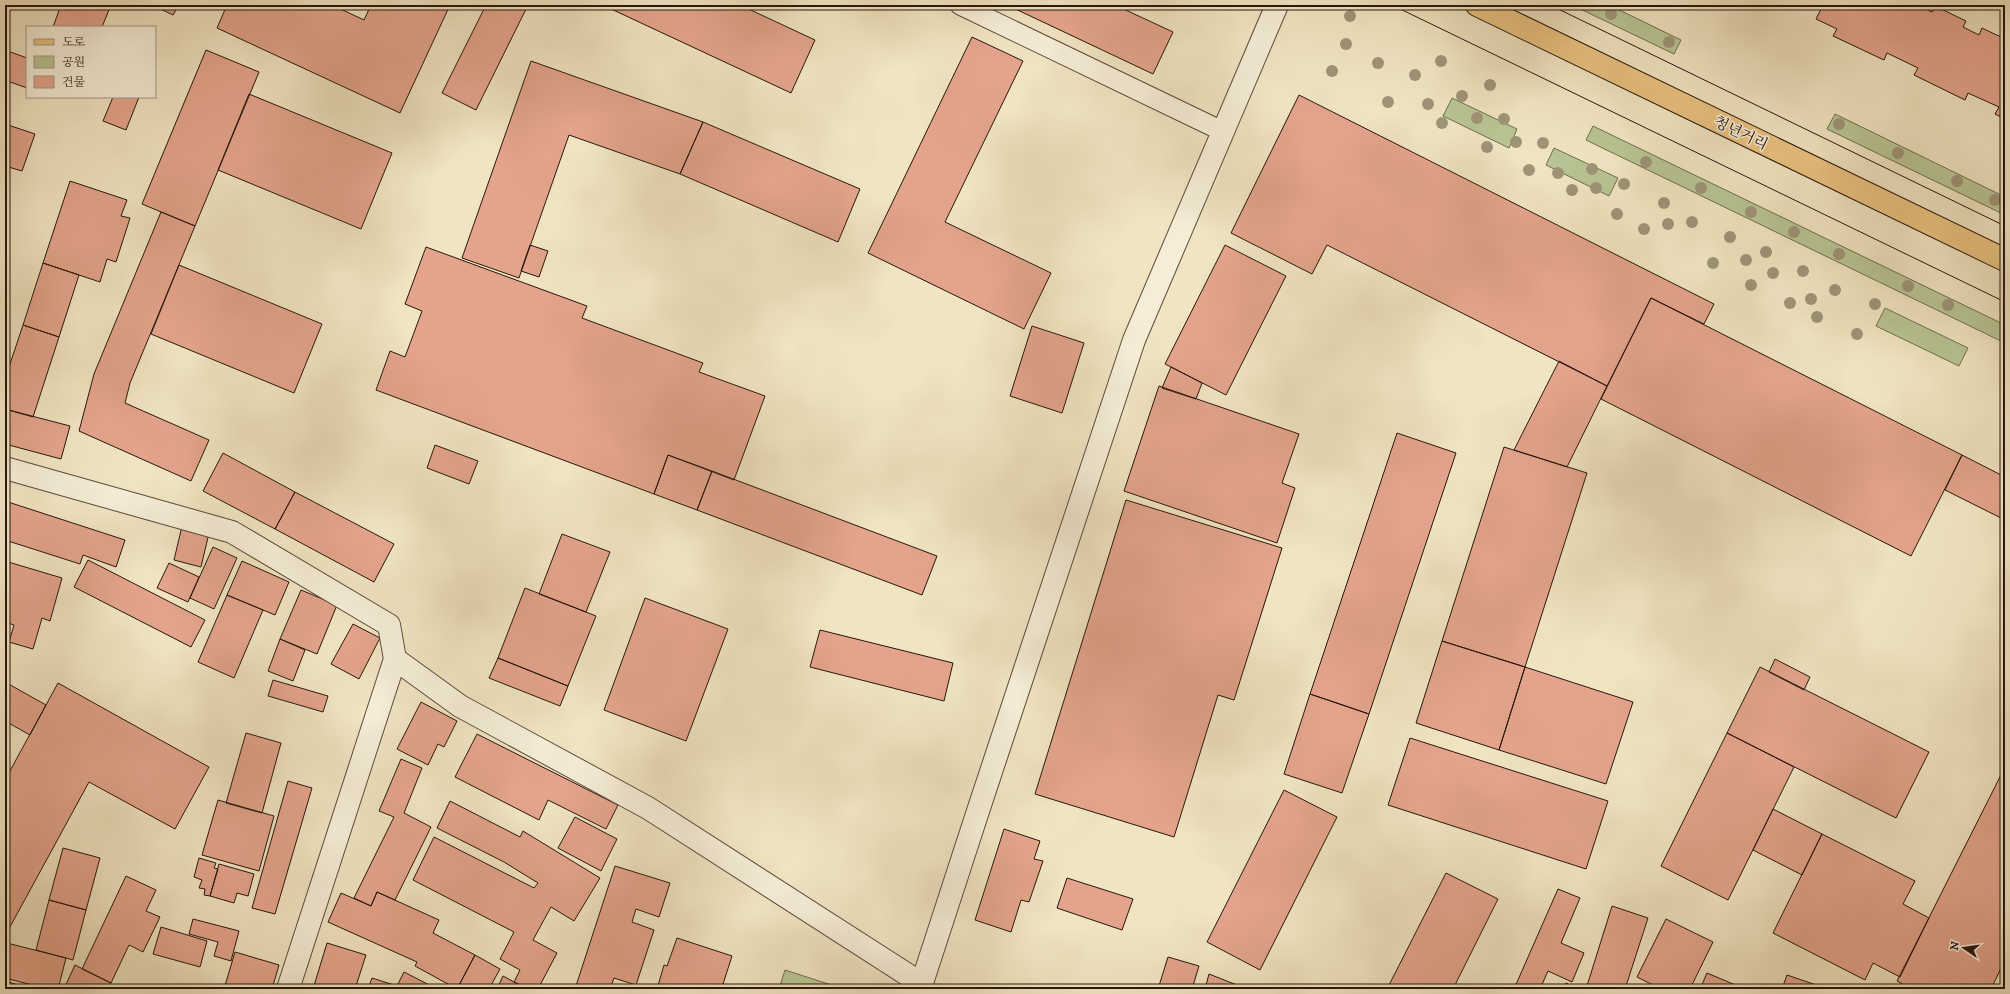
<svg xmlns="http://www.w3.org/2000/svg" width="2010" height="994" font-family="'IM FELL DW Pica','Noto Serif KR',serif">
<style>
.green{fill:#b8c493;stroke:#706d51}
.building{fill:#e3a48b;stroke:#29160f}
.lines{fill:none;stroke-linecap:round;stroke-linejoin:round}
.service-casing{stroke:#5b4a3c;stroke-width:21}
.minor-casing{stroke:#5b4a3c;stroke-width:24}
.tertiary-casing{stroke:#5b4a3c;stroke-width:24}
.primary-casing{stroke:#29160f;stroke-width:24}
.service{stroke:#f5edd7;stroke-width:19}
.minor{stroke:#f5edd7;stroke-width:22}
.tertiary{stroke:#f5edd7;stroke-width:22}
.primary{stroke:#e8c280;stroke-width:22}
.tram{stroke:#29160f;stroke-width:1}
.tree{fill:#9e9478}
.labels{text-anchor:middle;stroke-width:3;stroke-linejoin:round;paint-order:stroke}
.street-label{font-size:15px;fill:#29160f;stroke:#f5edd7}
</style>
<rect width="100%" height="100%" fill="#f0e4c1"/>
<filter id="stains"><feTurbulence type="fractalNoise" baseFrequency=".005" numOctaves="4"/><feColorMatrix values="0 0 0 0 .2 0 0 0 0 .09 0 0 0 0 .02 0 0 0 .5 -.17"/></filter>
<radialGradient id="worn" r=".72"><stop offset=".6" stop-color="#630" stop-opacity="0"/><stop offset="1" stop-color="#630" stop-opacity=".3"/></radialGradient>
<path class="green" d="M1572 5H1609L1681 40 1674 54Z
M1452 98 1517 129 1509 148 1443 116Z
M1835 114 2005 197V215L1827 129Z
M1593 126 2005 325V343L1586 140Z
M1554 148 1618 178 1609 196 1546 165Z
M1885 308 1968 348 1959 366 1876 326Z
M785 970 844 989H779Z"/>
<path class="building" d="M61 5H111L102 27H53Z
M152 5H179L173 15Z
M227 5H332L364 20 371 5H450L400 113 217 28Z
M486 5H528L476 110 442 93Z
M610 5H740L815 40 791 93 609 8Z
M1007 5H1115L1173 32 1153 74Z
M1823 5H1917L1932 12 1935 6 1966 21 1963 27 1979 35 1982 28 2005 39V119L1995 114 1999 107 1968 93 1965 100 1914 75 1918 68 1887 53 1884 60 1833 36 1837 29 1816 19Z
M972 37 1023 61 945 222 1051 273 1024 329 868 253Z
M5 50 27 58V88L5 80Z
M206 50 259 72 195 226 142 204Z
M531 61 703 122 680 174 569 135 519 278 462 258Z
M249 94 392 153 361 229 218 170Z
M1299 95 1714 304 1704 324 1651 298 1607 386 1327 245 1312 274 1231 233Z
M113 97H139L126 130 103 121Z
M703 122 860 189 838 242 680 174Z
M5 124 35 134 22 171 5 166Z
M70 181 127 200 121 216 130 218 116 262 107 259 100 282 43 263Z
M161 212 195 226 130 383 125 403 209 440 191 481 79 431 94 374Z
M530 245 548 251 539 277 521 271Z
M1225 245 1286 276 1226 395 1165 364Z
M426 247 587 306 582 318 703 363 699 372 765 396 734 480 668 455 654 494 376 390 390 351 405 357 422 311 405 304Z
M43 263 79 275 59 337 23 325Z
M179 265 322 324 294 393 151 334Z
M1651 298 1962 455 1911 556 1601 399Z
M23 325 59 337 33 417 5 409V379Z
M1032 326 1084 343 1062 413 1010 396Z
M1559 361 1607 386 1567 467 1514 450Z
M1171 367 1202 383 1196 399 1162 388Z
M1159 386 1299 434 1282 483 1295 488 1277 543 1124 491Z
M5 409 70 426 61 459 5 444Z
M1397 433 1456 453 1369 714 1310 694Z
M435 445 478 461 469 484 427 468Z
M1504 447 1587 473 1525 667 1442 641Z
M223 453 295 492 275 529 203 491Z
M668 455 712 471 697 510 654 494Z
M1962 455 2005 477V520L1945 490Z
M712 471 937 556 922 595 697 510Z
M295 492 394 544 374 582 275 529Z
M1126 500 1282 548 1234 700 1218 695 1174 837 1035 794Z
M5 501 125 540 116 567 83 555 80 564 5 540Z
M182 526 209 533 201 567 174 560Z
M562 534 610 552 586 612 539 594Z
M213 547 237 558 214 609 190 598Z
M88 560 205 620 191 647 74 587Z
M5 561 62 578 50 621 42 618 33 649 9 642 14 625 5 622Z
M242 561 289 582 275 615 227 595Z
M169 563 199 577 188 602 157 588Z
M525 588 596 616 568 686 498 658Z
M301 590 337 605 317 654 280 639Z
M227 595 263 610 234 678 198 662Z
M645 598 728 629 686 741 604 710Z
M353 624 380 638 359 679 331 664Z
M820 630 953 663 944 701 810 667Z
M280 639 305 650 293 681 268 671Z
M1442 641 1525 667 1499 750 1416 723Z
M498 658 568 686 560 706 489 678Z
M1775 659 1810 677 1804 690 1769 672Z
M1525 667 1633 702 1606 784 1499 750Z
M1760 667 1929 752 1896 818 1727 733Z
M273 680 328 696 323 712 268 696Z
M5 682 46 705 30 735 5 721Z
M58 683 209 767 175 829 89 782 5 936V780Z
M1310 694 1369 714 1342 793 1284 774Z
M421 702 457 721 444 747 438 744 428 765 397 749Z
M246 733 281 743 262 813 226 803Z
M1727 733 1794 767 1728 900 1661 866Z
M477 734 618 805 606 829 548 800 539 820 455 777Z
M1410 738 1608 801 1586 869 1388 805Z
M401 759 422 768 404 813 431 827 395 900 377 892 371 906 354 898 394 817 379 811Z
M2005 767V960L1991 989H1912L1897 981Z
M288 781 312 788 275 914 252 908Z
M1284 790 1337 817 1260 970 1207 942Z
M218 800 274 816 259 871 202 855Z
M450 801 520 837 523 831 600 878 574 921 551 907 533 940 557 953 538 989H528L514 982 520 970 500 959 514 932 413 880 434 837 534 888 538 883 504 862 437 828Z
M1773 809 1822 834 1802 875 1753 850Z
M575 817 617 839 601 871 558 848Z
M1004 829 1040 841 1034 859 1043 861 1029 902 1021 900 1011 932 975 920Z
M1822 834 1915 881 1903 904 1929 918 1900 977 1873 963 1865 980 1773 933Z
M63 848 100 858 86 910 49 900Z
M199 858 216 863 214 868 218 869 210 896 204 895 205 889 199 888 202 880 194 877Z
M219 864 254 874 248 896 237 893 234 903 210 896Z
M615 866 670 883 659 917 636 909 632 922 654 930 636 985 614 978 610 989H575Z
M1446 873 1498 899 1453 989H1387Z
M126 876 156 890 146 911 160 917 143 952 129 945 111 983 82 969Z
M1067 878 1133 899 1122 930 1057 908Z
M1558 889 1580 898 1561 943 1584 953 1572 982 1548 971 1540 989H1514Z
M377 892 439 920 433 933 475 955 457 989 415 966 417 962 328 922 341 893 371 906Z
M49 900 86 910 73 960 36 950Z
M1612 906 1648 918 1625 989H1586Z
M193 919 239 931 231 961 214 956 218 942 189 934Z
M1666 919 1713 942 1690 989H1661L1637 977Z
M161 927 207 941 200 967 153 954Z
M677 938 732 956 723 984 726 985 725 989H657L664 965 667 966Z
M7 943 66 958 58 989H48L5 978V945Z
M327 943 366 955 355 989H313Z
M235 952 279 965 272 989H224Z
M475 955 500 969 489 989H457Z
M1168 957 1199 966 1192 989H1158Z
M75 965 111 983 108 989H64Z
M404 972 437 989H368L372 978 397 986Z
M1707 973 1745 989H1700Z
M1209 974 1247 989H1205Z
M1787 975 1828 989H1782Z
M503 976 514 982 528 989H497Z
M9 982 30 989H7Z
M1567 983 1570 989H1555Z
M170 985 184 989H169Z"/>
<g class="lines">
<g class="service-casing">
<path id="service" d="M960 5 1222 131"/>
</g>
<g class="minor-casing">
<path id="minor" d="M5 468 232 532 389 625 395 659 460 706 648 808 922 984
M288 989 395 659"/>
</g>
<g class="tertiary-casing">
<path id="tertiary" d="M920 989 979 808 1134 340 1277 5"/>
</g>
<g class="primary-casing">
<path id="primary" d="M1477 5 2005 260"/>
</g>
<use href="#service" class="service"/>
<use href="#minor" class="minor"/>
<use href="#tertiary" class="tertiary"/>
<use href="#primary" class="primary"/>
<path class="tram" d="M1392 5 2005 302
M1550 5 2005 226"/>
</g>
<g class="tree">
<circle cx="1611" cy="14" r="6"/>
<circle cx="1350" cy="16" r="6"/>
<circle cx="1669" cy="42" r="6"/>
<circle cx="1346" cy="44" r="6"/>
<circle cx="1441" cy="61" r="6"/>
<circle cx="1378" cy="63" r="6"/>
<circle cx="1332" cy="71" r="6"/>
<circle cx="1415" cy="75" r="6"/>
<circle cx="1490" cy="85" r="6"/>
<circle cx="1462" cy="96" r="6"/>
<circle cx="1388" cy="102" r="6"/>
<circle cx="1428" cy="104" r="6"/>
<circle cx="1477" cy="118" r="6"/>
<circle cx="1504" cy="119" r="6"/>
<circle cx="1442" cy="123" r="6"/>
<circle cx="1839" cy="124" r="6"/>
<circle cx="1516" cy="142" r="6"/>
<circle cx="1543" cy="143" r="6"/>
<circle cx="1487" cy="147" r="6"/>
<circle cx="1898" cy="153" r="6"/>
<circle cx="1646" cy="162" r="6"/>
<circle cx="1592" cy="169" r="6"/>
<circle cx="1529" cy="170" r="6"/>
<circle cx="1558" cy="173" r="6"/>
<circle cx="1957" cy="181" r="6"/>
<circle cx="1624" cy="184" r="6"/>
<circle cx="1596" cy="188" r="6"/>
<circle cx="1701" cy="188" r="6"/>
<circle cx="1572" cy="190" r="6"/>
<circle cx="1995" cy="200" r="6"/>
<circle cx="1664" cy="203" r="6"/>
<circle cx="1751" cy="212" r="6"/>
<circle cx="1617" cy="214" r="6"/>
<circle cx="1692" cy="222" r="6"/>
<circle cx="1668" cy="224" r="6"/>
<circle cx="1644" cy="229" r="6"/>
<circle cx="1794" cy="232" r="6"/>
<circle cx="1730" cy="237" r="6"/>
<circle cx="1766" cy="252" r="6"/>
<circle cx="1839" cy="254" r="6"/>
<circle cx="1746" cy="260" r="6"/>
<circle cx="1713" cy="263" r="6"/>
<circle cx="1803" cy="271" r="6"/>
<circle cx="1773" cy="273" r="6"/>
<circle cx="1751" cy="285" r="6"/>
<circle cx="1908" cy="286" r="6"/>
<circle cx="1835" cy="290" r="6"/>
<circle cx="1811" cy="299" r="6"/>
<circle cx="1790" cy="303" r="6"/>
<circle cx="1875" cy="304" r="6"/>
<circle cx="1948" cy="305" r="6"/>
<circle cx="1817" cy="317" r="6"/>
<circle cx="1857" cy="334" r="6"/>
</g>
<g class="labels">
<g class="street-label">
<text transform="translate(1741 133) rotate(26)" y="5">청년거리</text>
</g>
</g>
<rect width="2010" height="994" fill="none" stroke="#f0e4c1" stroke-width="20"/>
<rect x="6" y="6" width="1998" height="982" fill="none" stroke="#29160f" stroke-width="2"/>
<rect x="10" y="10" width="1990" height="974" fill="none" stroke="#29160f"/>
<rect x="26" y="26" width="130" height="72" fill="#f5edd7" stroke="#a39787"/>
<rect x="34" y="39" width="20" height="6" fill="#e8c280" stroke="#a39787"/>
<text x="62" y="46" font-size="12" fill="#29160f">도로</text>
<rect x="34" y="56" width="20" height="12" fill="#b8c493" stroke="#a39787"/>
<text x="62" y="66" font-size="12" fill="#29160f">공원</text>
<rect x="34" y="76" width="20" height="12" fill="#e3a48b" stroke="#a39787"/>
<text x="62" y="86" font-size="12" fill="#29160f">건물</text>
<g transform="translate(1964 948) rotate(283)" stroke="#f5edd7" stroke-width="3" paint-order="stroke">
<path d="M0-3L7 15L0 10L-7 15Z" fill="#29160f"/>
<text y="-6" font-size="11" font-weight="bold" text-anchor="middle" fill="#29160f">N</text>
</g>
<rect width="100%" height="100%" filter="url(#stains)"/>
<rect width="100%" height="100%" fill="url(#worn)"/>
</svg>
